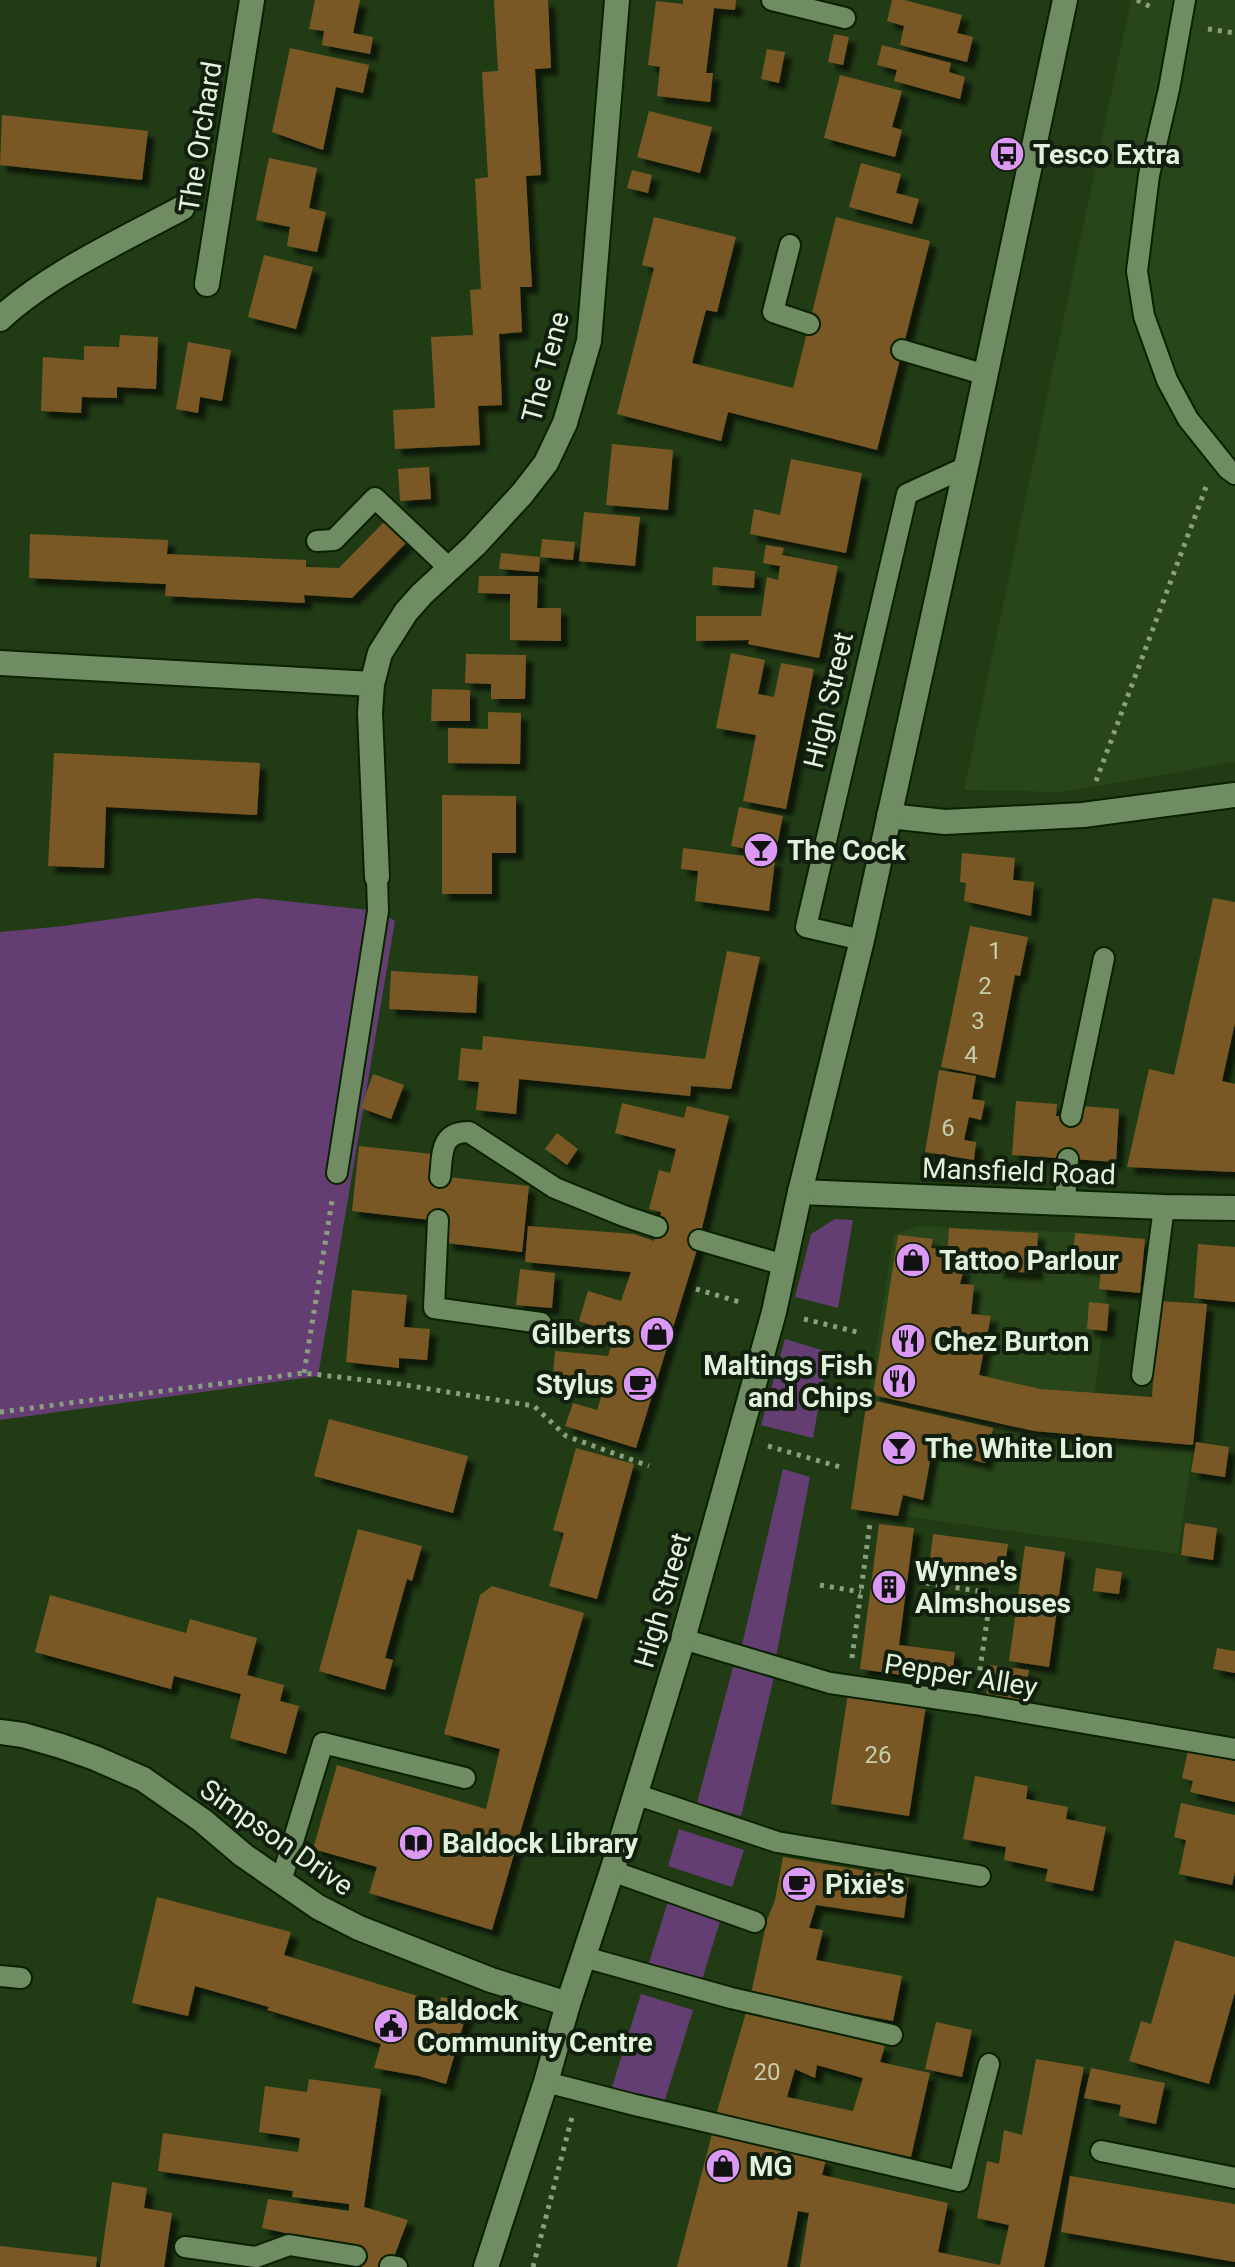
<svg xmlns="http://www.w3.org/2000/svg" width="1235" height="2267" font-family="Roboto,sans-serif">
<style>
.built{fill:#284619}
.green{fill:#643e72}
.building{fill:#795925;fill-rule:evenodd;filter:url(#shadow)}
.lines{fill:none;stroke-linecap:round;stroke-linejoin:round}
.service-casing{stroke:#092200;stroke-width:24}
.minor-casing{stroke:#092200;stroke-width:28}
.secondary-casing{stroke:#092200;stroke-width:28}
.path{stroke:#8a9f81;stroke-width:5;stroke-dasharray:4 6;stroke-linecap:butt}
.service{stroke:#6f8c62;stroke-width:20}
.minor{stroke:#6f8c62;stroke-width:24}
.secondary{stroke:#6f8c62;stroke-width:24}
.labels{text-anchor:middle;stroke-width:8;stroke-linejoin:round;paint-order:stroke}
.number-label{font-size:24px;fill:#c7ccae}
.street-label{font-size:28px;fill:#e1f2db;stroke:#131f0e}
.poi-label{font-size:28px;font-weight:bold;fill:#e1f2db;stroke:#131f0e;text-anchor:start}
</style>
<defs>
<filter id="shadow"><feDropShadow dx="7" dy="7" stdDeviation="2" flood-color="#0009"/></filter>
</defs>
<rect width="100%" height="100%" fill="#213b15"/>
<path class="built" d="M1131 0H1235V762L1063 792 964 790Z
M919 1226 1115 1234 1089 1437 1193 1446 1178 1554 851 1509 894 1234Z"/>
<path class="green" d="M257 898 378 911 395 921 318 1376 0 1420V932L64 926Z
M835 1219 853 1220 838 1308 795 1297 811 1234Z
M785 1339 828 1352 813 1438 761 1425Z
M783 1469 810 1477 776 1657 741 1649Z
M733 1667 774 1677 741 1816 697 1803Z
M679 1829 744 1850 732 1887 668 1866Z
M668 1901 721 1918 702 1980 649 1963Z
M641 1994 693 2010 664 2103 612 2087Z"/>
<path class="building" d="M315 0H360L353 33 373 37 370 54 322 45 324 31 309 29Z
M494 0H548L551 68 535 69 541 175 526 176 532 287H520L522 332 499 334 502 405 478 406 480 445 395 449 393 410 435 408 431 337 473 335 470 290 481 289 475 179 488 177 482 72 498 71Z
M683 0H736L735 10 714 8 706 73H713L710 102 657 96 660 67 648 65 656 1 683 4Z
M892 0H904L962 15 957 33 973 37 967 62 900 45 904 26 887 21Z
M834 34 849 37 843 65 828 62Z
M882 45 951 63 949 72 965 77 960 99 894 81 897 70 877 65Z
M290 48 369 65 363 93 336 87 323 150 272 132Z
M767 49 785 52 779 83 761 79Z
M840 75 902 91 892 127 902 130 895 157 824 138Z
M649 111 712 127 700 173 637 157Z
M2 115 148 131 142 180 0 165Z
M269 158 317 168 309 208 326 212 317 252 287 246 290 227 256 220Z
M861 163 901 174 896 193 919 199 912 224 849 207Z
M632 170 652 175 648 193 627 188Z
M654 217 736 237 717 312 706 310 692 363 793 388 836 217 930 241 877 450 728 412 721 441 617 414 654 268 642 265Z
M264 255 313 267 296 329 248 317Z
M120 335 158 337 156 389 117 387V398L82 397 81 413 41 411 43 357 84 360V346L119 347Z
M188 342 231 350 222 401 200 397 198 413 176 409Z
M612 444 673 450 668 510 606 505Z
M791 459 862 473 846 553 750 534 754 509 780 515Z
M429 467 431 499 400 501 398 469Z
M584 512 640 517 635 566 579 561Z
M385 521 406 543 352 598 304 595 305 603 165 596 166 584 29 578 30 534 168 540 167 554 306 560V567L339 568Z
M542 539 575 542 573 560 540 557 539 572 499 569 501 553 540 557Z
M766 545 784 548 782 555 838 566 819 658 748 644 749 640 696 641V616H761L767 577 778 580 780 566 763 563Z
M713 567 755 571 754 588 712 585Z
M479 576H538L537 608H561V641L510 640V594L478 593Z
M731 653 765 660 758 694 774 697 781 663 814 669 786 809 743 801 756 735 716 728Z
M466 654 526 655 525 699H491V684L465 683Z
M432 689 470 690V721H431Z
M488 712 521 713 520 764 448 763V728L488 729Z
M54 753 260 763 257 815 106 807 104 868 48 866Z
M442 795 516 796V853H492V894H442Z
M739 807 783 816 775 855 731 846Z
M683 848 775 860 769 911 695 901 698 871 681 869Z
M962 853 1015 858 1013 880 1034 882 1031 916 964 901 966 883 960 882Z
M1213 898 1235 902V1023L1222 1081 1235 1084V1172L1127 1167 1149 1069 1174 1075Z
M970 926 1028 937 1020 976 1015 975 995 1078 941 1067Z
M727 951 760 957 731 1089 691 1086 690 1096 519 1079 516 1114 476 1110 479 1082 458 1080 461 1048 482 1050 483 1036 705 1059Z
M391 971 478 976 476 1013 389 1009Z
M939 1070 976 1076 972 1099 985 1101 981 1120 969 1117 964 1140 976 1142 974 1160 925 1152Z
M373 1074 404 1085 391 1119 361 1108Z
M1016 1101 1057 1104 1056 1116 1081 1117V1106L1119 1109 1116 1162 1012 1155Z
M622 1103 684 1118 687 1106 729 1116 696 1253 636 1448 565 1426 573 1403 597 1410 606 1382 553 1375 555 1351 608 1356 615 1333 579 1321 588 1291 621 1301 631 1272 525 1262 528 1226 634 1234 654 1241 661 1212 649 1209 659 1170 670 1173 676 1149 615 1133Z
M557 1133 578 1149 567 1165 545 1149Z
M359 1146 432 1154 430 1175 529 1186 522 1252 446 1243 448 1222 352 1211Z
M949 1228 1038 1233 1036 1273 996 1271 998 1262 947 1260Z
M1075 1233 1145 1239 1140 1293 1099 1289 1101 1269 1072 1266Z
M898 1235 933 1239 931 1248 945 1250 943 1265 964 1268 960 1284 974 1285 971 1314 991 1316 979 1375 1040 1389 1152 1397 1158 1301 1207 1304 1193 1445 1034 1431 873 1395Z
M1198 1244 1235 1247V1302L1194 1298Z
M520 1269 555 1273 552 1308 516 1305Z
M352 1290 407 1295 404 1327 430 1329 427 1360 399 1358V1368L346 1362Z
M1089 1302 1109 1304 1107 1331 1087 1329Z
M867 1399 993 1428 985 1463 932 1450 923 1500 903 1495 898 1516 851 1509Z
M329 1419 468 1456 453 1513 314 1476Z
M1196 1442 1229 1447 1225 1477 1191 1472Z
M576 1448 634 1464 597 1599 549 1586 564 1533 553 1530Z
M1185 1523 1217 1528 1213 1560 1181 1555Z
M879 1524 914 1528 899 1645 955 1652 951 1682 860 1669Z
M358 1529 422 1546 412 1581 407 1579 385 1658 393 1660 385 1690 319 1671Z
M933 1534 1008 1544 1003 1579 929 1568Z
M1025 1546 1065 1552 1049 1667 1009 1661Z
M1096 1568 1122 1572 1119 1594 1093 1591Z
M492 1586 584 1613 492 1930 369 1893 377 1867 313 1849 337 1765 486 1809 500 1749 444 1734 480 1595Z
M50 1595 186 1633 190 1619 257 1638 247 1675 284 1685 280 1701 299 1706 286 1754 230 1738 241 1694 174 1676 171 1689 35 1652Z
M1217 1648 1235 1651V1673L1213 1669Z
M990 1665 1029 1670 1024 1702 986 1697Z
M848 1693 926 1706 909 1816 831 1804Z
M1189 1746 1235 1756V1802L1190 1792 1193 1781 1182 1778Z
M975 1776 1028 1786 1026 1799 1068 1807 1066 1819 1106 1827 1093 1891 1045 1881 1048 1869 1004 1860 1006 1847 963 1839Z
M1181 1803 1235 1815V1872L1232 1885 1179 1874 1186 1840 1174 1837Z
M783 1857 909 1878 904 1918 816 1905 809 1928 823 1930 816 1960 902 1976 893 2021 751 1994 767 1920 775 1900Z
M157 1897 291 1932 284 1955 440 2003 441 1997 460 2000 469 2005 446 2084 419 2076 374 2068 381 2044 267 2010 269 2007 195 1986 188 2016 132 2003Z
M1175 1940 1235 1957V1992L1209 2084 1129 2061 1141 2021 1151 2024Z
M747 2009 885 2046 880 2062 930 2073 911 2157 716 2115ZM817 2065 863 2078 853 2111 787 2097 795 2069 815 2078Z
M936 2022 972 2030 962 2077 925 2069Z
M1036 2059 1084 2067 1044 2267H800L809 2213 798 2211 787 2267H677L712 2134 826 2160 822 2175 948 2203 938 2252 1000 2265 1009 2225 977 2218 987 2161 999 2164 1004 2130 1022 2135Z
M1091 2068 1165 2083 1156 2124 1119 2116 1121 2105 1084 2098Z
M309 2079 381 2089 364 2207 408 2220 390 2267H353L357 2248 262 2228 268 2199 349 2211V2204L292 2197 293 2191 158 2171 163 2133 298 2152 300 2138 259 2132 265 2086 307 2092Z
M1070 2176 1235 2204V2262L1061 2232Z
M112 2182 147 2188 144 2208 172 2213 164 2267H100Z
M0 2246 97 2257 96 2267H0Z"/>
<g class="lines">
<g class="service-casing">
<path id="service" d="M772 0 845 18
M1185 0 1169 89 1149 175 1137 271 1144 316 1167 380 1188 419 1228 469 1235 474
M790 245 773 312 809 324
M902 350 986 375
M317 541 334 540 375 498 449 568
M862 940 806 927 907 494 966 467
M1071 1116 1104 958
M337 1173 378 911 377 877
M440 1177C443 1154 439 1132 469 1132L555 1188 624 1216 657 1227
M1065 1203 1068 1159
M438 1220 434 1308 541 1323
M699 1240 784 1265
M1142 1375 1164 1207
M683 1639 830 1683 975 1704 1235 1749
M635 1794 777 1842 980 1876
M612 1871 755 1922
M281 1881 323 1743 465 1778
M584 1957 731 1998 892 2035
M0 1976 21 1978
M546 2082 635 2105 959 2181 989 2064
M1101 2151 1235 2178
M185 2247 256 2257 289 2245 356 2256
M390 2266 397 2267"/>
</g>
<g class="minor-casing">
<path id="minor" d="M207 284 252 0
M0 319C48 274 123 240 182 208
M0 663 372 684
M889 816 945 822 1083 815 1235 795
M377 877 370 713 372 684 380 653 406 612 422 594 474 546 522 494 546 463 565 423 589 341 617 0
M800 1192 1164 1207 1235 1208
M0 1732 23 1735 61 1746 95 1758 143 1779 203 1821 243 1855 318 1907 359 1928 491 1980 568 2004"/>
</g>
<g class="secondary-casing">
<path id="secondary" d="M486 2267 546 2082 568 2004 612 1871 683 1639 774 1312 800 1192 862 940 966 467 1065 0"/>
</g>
<path class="path" d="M1137 0 1153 8
M1208 29 1235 33
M1096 781 1206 487
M696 1289 743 1303
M804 1319 861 1333
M304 1373 332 1201
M0 1412 304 1373 399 1384 534 1406 566 1436 649 1466
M768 1446 840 1467
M926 1583 991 1593 979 1676
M820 1585 861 1592
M852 1658 870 1523
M533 2267 572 2117"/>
<use href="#service" class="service"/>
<use href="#minor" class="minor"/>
<use href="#secondary" class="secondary"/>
</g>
<defs>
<g id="bus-disc" transform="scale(1.8)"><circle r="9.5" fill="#dc99f4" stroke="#131f0e"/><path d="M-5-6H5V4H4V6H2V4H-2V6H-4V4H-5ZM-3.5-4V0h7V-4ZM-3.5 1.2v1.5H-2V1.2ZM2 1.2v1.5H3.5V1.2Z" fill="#111"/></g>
<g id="bar-disc" transform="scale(1.8)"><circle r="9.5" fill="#dc99f4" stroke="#131f0e"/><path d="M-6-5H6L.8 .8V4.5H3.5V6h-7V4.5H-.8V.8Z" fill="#111"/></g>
<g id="shop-disc" transform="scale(1.8)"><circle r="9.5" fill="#dc99f4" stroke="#131f0e"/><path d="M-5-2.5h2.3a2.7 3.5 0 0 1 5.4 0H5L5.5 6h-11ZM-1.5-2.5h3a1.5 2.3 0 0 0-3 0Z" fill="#111"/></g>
<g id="restaurant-disc" transform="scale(1.8)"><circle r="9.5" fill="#dc99f4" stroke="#131f0e"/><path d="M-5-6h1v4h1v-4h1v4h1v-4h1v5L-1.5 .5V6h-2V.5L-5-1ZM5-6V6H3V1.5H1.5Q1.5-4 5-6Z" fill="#111"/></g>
<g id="cafe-disc" transform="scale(1.8)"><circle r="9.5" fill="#dc99f4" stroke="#131f0e"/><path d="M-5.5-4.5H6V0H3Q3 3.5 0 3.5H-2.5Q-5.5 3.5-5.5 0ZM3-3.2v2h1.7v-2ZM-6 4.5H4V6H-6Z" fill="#111"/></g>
<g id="building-disc" transform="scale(1.8)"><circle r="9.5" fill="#dc99f4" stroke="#131f0e"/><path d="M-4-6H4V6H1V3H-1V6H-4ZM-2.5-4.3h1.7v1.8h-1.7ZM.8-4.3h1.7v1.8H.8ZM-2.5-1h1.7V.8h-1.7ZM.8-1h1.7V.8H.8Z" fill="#111"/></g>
<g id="library-disc" transform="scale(1.8)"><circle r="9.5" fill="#dc99f4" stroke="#131f0e"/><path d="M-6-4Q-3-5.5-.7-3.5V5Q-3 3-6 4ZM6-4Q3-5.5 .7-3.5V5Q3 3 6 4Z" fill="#111"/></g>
<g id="civic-disc" transform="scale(1.8)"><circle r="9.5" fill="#dc99f4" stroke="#131f0e"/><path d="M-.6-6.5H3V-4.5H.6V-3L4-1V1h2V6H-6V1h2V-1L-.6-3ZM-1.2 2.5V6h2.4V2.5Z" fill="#111"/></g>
</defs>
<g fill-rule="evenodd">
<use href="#bus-disc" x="1007" y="154"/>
<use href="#bar-disc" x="761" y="850"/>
<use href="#shop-disc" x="913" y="1260"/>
<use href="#shop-disc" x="657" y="1334"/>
<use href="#restaurant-disc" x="908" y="1341"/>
<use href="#restaurant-disc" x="899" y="1381"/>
<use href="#cafe-disc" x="640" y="1384"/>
<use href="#bar-disc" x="899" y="1448"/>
<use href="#building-disc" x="889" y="1587"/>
<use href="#library-disc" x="416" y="1843"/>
<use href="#cafe-disc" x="799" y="1884"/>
<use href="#civic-disc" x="391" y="2026"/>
<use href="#shop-disc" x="723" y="2166"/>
</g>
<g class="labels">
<g class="number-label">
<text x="995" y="959">1</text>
<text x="985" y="994">2</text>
<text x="978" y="1029">3</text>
<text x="971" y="1063">4</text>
<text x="948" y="1136">6</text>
<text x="878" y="1763">26</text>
<text x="767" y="2080">20</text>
</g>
<g class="street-label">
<text transform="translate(200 137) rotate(-81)" y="10">The Orchard</text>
<text transform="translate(545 367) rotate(-75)" y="10">The Tene</text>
<text transform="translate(828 700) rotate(-77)" y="10">High Street</text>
<text transform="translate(1019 1171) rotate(2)" y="10">Mansfield Road</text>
<text transform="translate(662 1600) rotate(-74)" y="10">High Street</text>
<text transform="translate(961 1675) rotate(9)" y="10">Pepper Alley</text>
<text transform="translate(277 1837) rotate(35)" y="10">Simpson Drive</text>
</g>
<g class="poi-label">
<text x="1033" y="164">Tesco Extra</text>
<text x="787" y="860">The Cock</text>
<text x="939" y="1270">Tattoo Parlour</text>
<text x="631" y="1344" text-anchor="end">Gilberts</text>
<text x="934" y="1351">Chez Burton</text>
<text x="873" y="1375" text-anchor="end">Maltings Fish<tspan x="873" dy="32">and Chips</tspan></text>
<text x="614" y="1394" text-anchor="end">Stylus</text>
<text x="925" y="1458">The White Lion</text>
<text x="915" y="1581">Wynne's<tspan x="915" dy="32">Almshouses</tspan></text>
<text x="442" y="1853">Baldock Library</text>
<text x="825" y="1894">Pixie's</text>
<text x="417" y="2020">Baldock<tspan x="417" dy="32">Community Centre</tspan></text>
<text x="749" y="2176">MG</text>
</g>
</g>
</svg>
